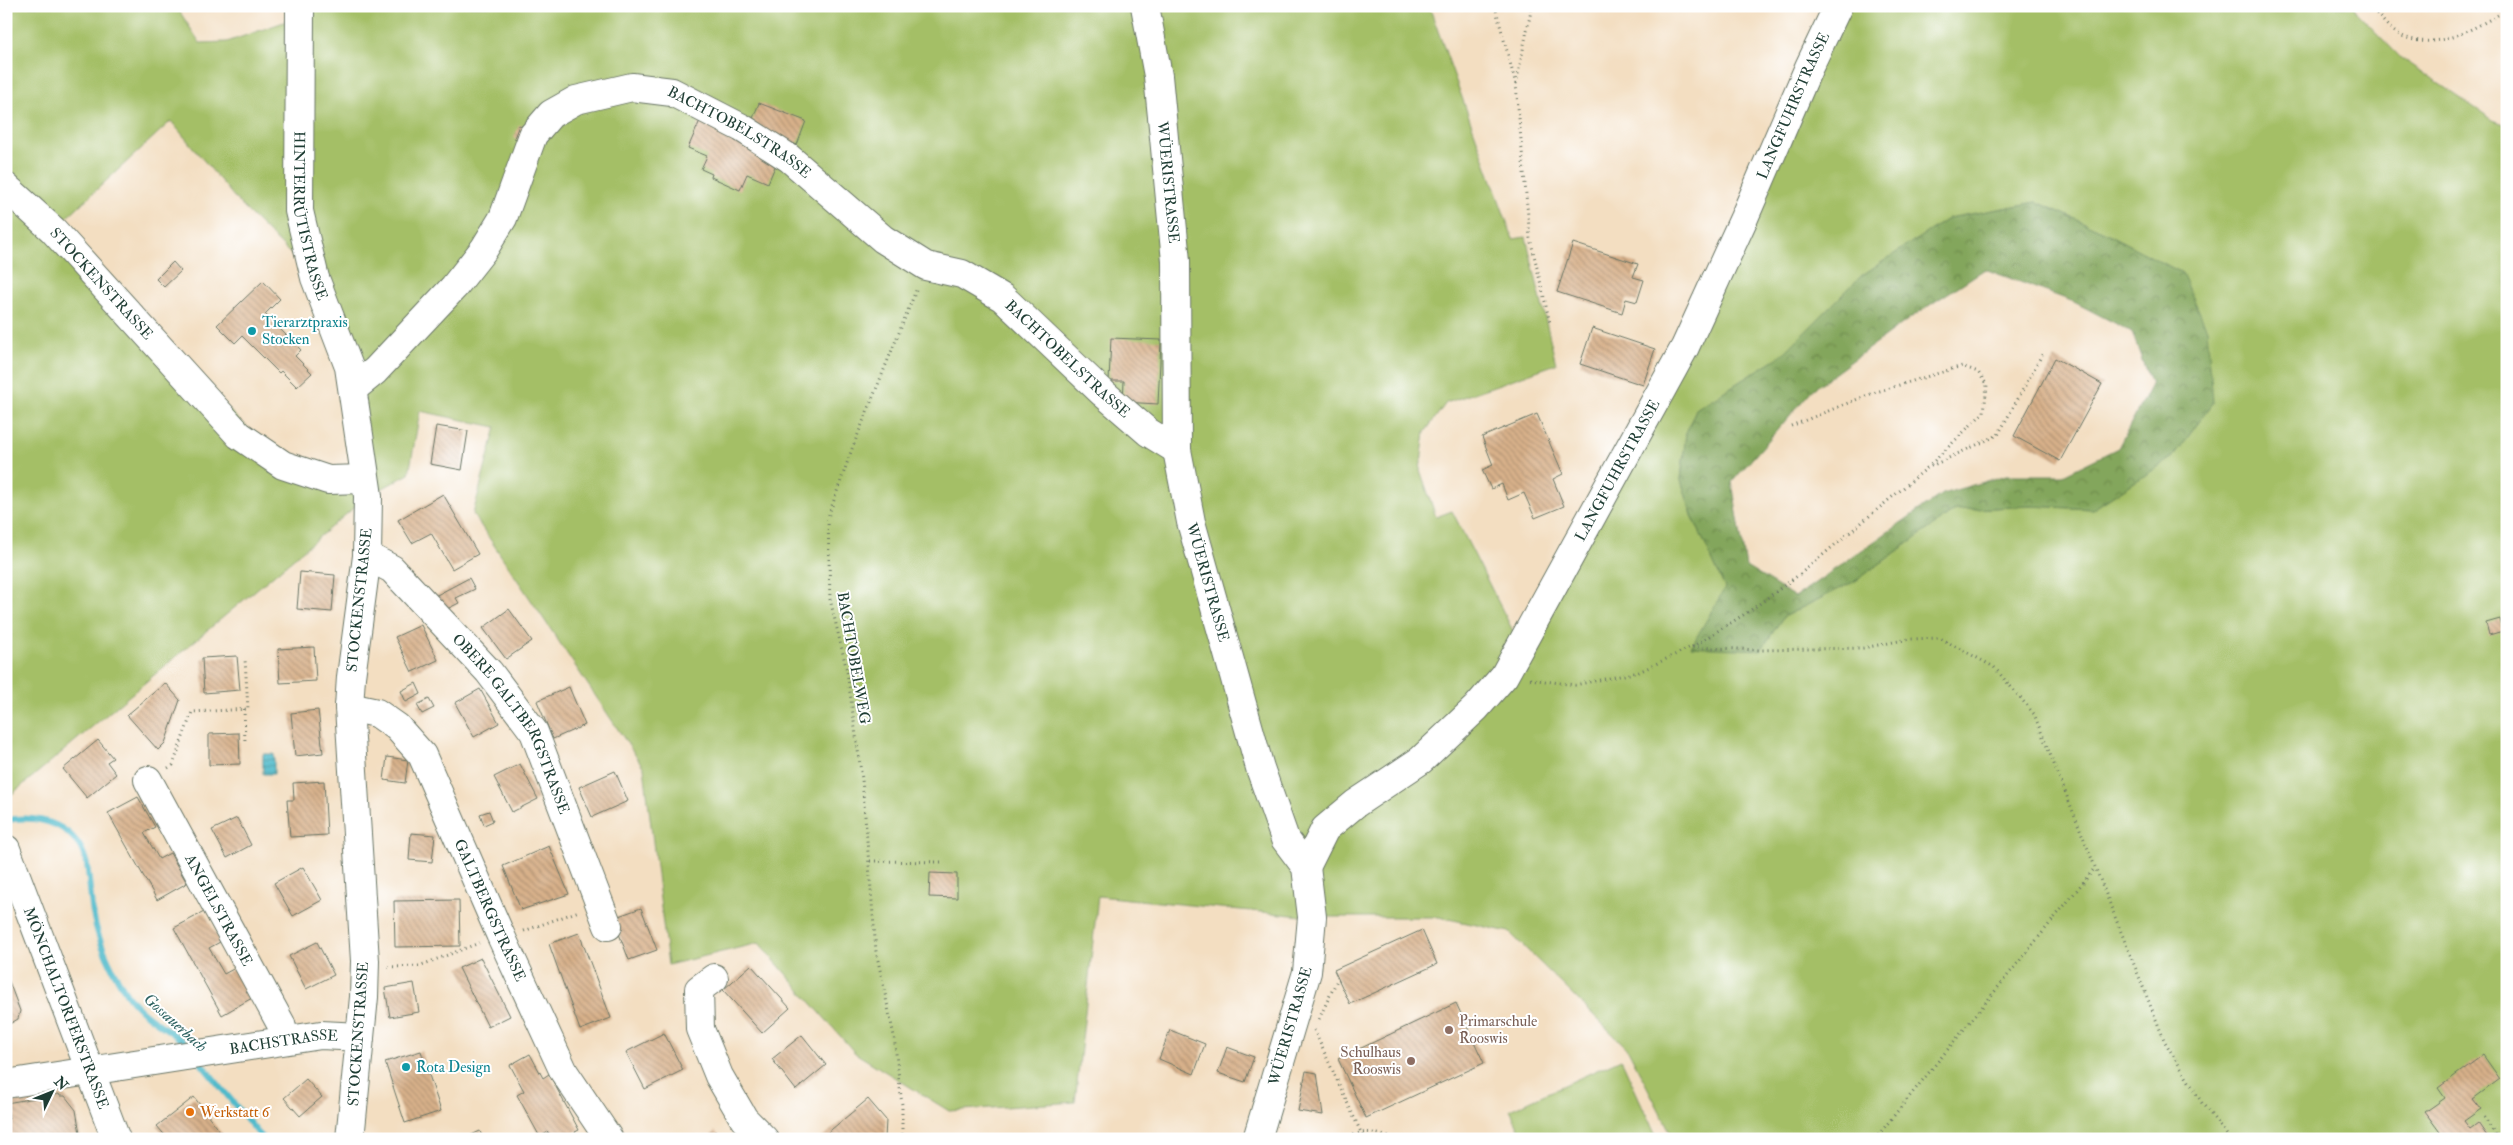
<svg xmlns="http://www.w3.org/2000/svg" width="2513" height="1145" font-family="'IM FELL Double Pica',serif">
<style>
.green{fill:#a4bf66;stroke:#627e4d;fill-rule:evenodd}
.forest{fill:url(#forest-crowns);stroke:#517248;fill-rule:evenodd}
.water{fill:url(#water-rules);stroke:#377c7f}
.lines{fill:none;stroke-linecap:round;stroke-linejoin:round}
.stream{stroke:#4fbaca;stroke-width:6}
.building{fill:url(#building-back-hatch)}
.minor-casing{stroke:#697565;stroke-width:30}
.path{stroke:#697565;stroke-width:3;stroke-dasharray:1 4;stroke-linecap:butt}
.minor{stroke:#fff;stroke-width:28}
.culture-dot{fill:#0f9aa8;stroke:#fff;stroke-width:2}
.education-dot{fill:#8d6e63;stroke:#fff;stroke-width:2}
.food-dot{fill:#e8710a;stroke:#fff;stroke-width:2}
.labels{text-anchor:middle;stroke-width:4;stroke-linejoin:round;paint-order:stroke}
.street-label{font-size:15px;fill:#1f3d34;stroke:#fff}
.culture-label{font-size:15px;fill:#0d838f;stroke:#fff;text-anchor:start}
.education-label{font-size:15px;fill:#785e54;stroke:#fff;text-anchor:start}
.food-label{font-size:15px;fill:#c56008;stroke:#fff;text-anchor:start}
.water-label{font-size:16px;font-style:italic;fill:#2d6261;stroke:#fff}
</style>
<defs>
<pattern id="forest-crowns" width="20" height="18" patternUnits="userSpaceOnUse" patternTransform="scale(1.25)"><rect width="20" height="18" fill="#83a65b"/><path d="M2 6a3 3 0 1 1 6 0M12 15a3 3 0 1 1 6 0" fill="none" stroke="#6b884c"/></pattern>
<pattern id="water-rules" width="6" height="5" patternUnits="userSpaceOnUse" patternTransform="scale(1.25)"><rect width="6" height="5" fill="#4fbaca"/><path d="M0 2.5h6" fill="none" stroke="#4198a5"/></pattern>
<pattern id="building-back-hatch" width="6" height="6" patternUnits="userSpaceOnUse" patternTransform="scale(1.25)"><rect width="6" height="6" fill="#d8b18a"/><path d="M-1 5l2 2M0 0l6 6M5-1l2 2" fill="none" stroke="#af9172"/></pattern>
</defs>
<rect width="100%" height="100%" fill="#fff"/>
<filter id="ink" filterUnits="userSpaceOnUse"><feTurbulence type="fractalNoise" baseFrequency=".02" numOctaves="2"/><feDisplacementMap in="SourceGraphic" scale="10" xChannelSelector="R" yChannelSelector="G"/><feConvolveMatrix kernelMatrix="1 2 1 2 8 2 1 2 1" color-interpolation-filters="sRGB"/></filter>
<filter id="wash" filterUnits="userSpaceOnUse"><feTurbulence type="fractalNoise" baseFrequency=".0096" numOctaves="4" result="noise"/><feDisplacementMap in="SourceGraphic" scale="20" xChannelSelector="R" yChannelSelector="G"/><feGaussianBlur stdDeviation="1.12" result="paint"/><feColorMatrix in="noise" values="0 0 0 0 0 0 0 0 0 0 0 0 0 0 0 0 0 1.4 0 .05"/><feComposite in="paint" operator="in"/></filter>
<g filter="url(#wash)">
<rect width="100%" height="100%" fill="#f3dec1"/>
<path class="green" d="M15 6H176L200 43 227 42 301 16 300 6H1429L1513 239 1526 237 1556 364 1446 403 1425 432 1420 470 1436 517 1452 511 1514 633 1685 347 1838 6H2354L2356 12 2402 59 2493 120 2507 125V1139H1674L1627 1048 1509 932 1439 917H1312L1098 896 1075 1102 949 1111 855 1053 759 943 668 965 644 768 473 514 496 427 420 411 409 474 368 496 6 799V10ZM171 121 240 204 315 278 365 479 283 465 53 230ZM2037 202 2104 232 2182 273 2213 403 2173 457 2093 509 2030 506 1955 510 1857 580 1783 617 1761 650 1725 588 1692 515 1681 480 1686 433 1696 409 1782 355 1861 276 1949 218Z
M1621 1059 1656 1136 1662 1133 1665 1139H1524L1510 1110Z"/>
<path class="forest" d="M2037 202 2104 232 2182 273 2207 329 2213 403 2173 457 2093 509 2030 506 1955 510 1857 580 1783 617 1761 650 1691 647 1725 588 1692 515 1681 480 1686 433 1696 409 1782 355 1861 276 1949 218ZM1985 269 2074 302 2132 332 2151 385 2118 448 2063 475H2007L1942 494 1795 597 1746 567 1732 482 1812 390 1913 316Z"/>
<path class="water" d="M263 754H274V774H263Z"/>
<g class="lines">
<path class="stream" d="M6 820C41 814 78 825 87 865 90 882 90 900 94 918 99 942 110 966 123 988 140 1018 167 1025 190 1048
M200 1062 263 1139"/>
</g>
<g id="blocks">
<path class="building" d="M759 103 806 121 797 145 750 126Z
M702 116 780 155 768 183 747 174 740 190 711 177 712 174 701 169 707 156 688 148Z
M519 125 527 128 522 141 514 138Z
M1573 243 1638 264 1633 277 1644 280 1637 302 1626 299 1622 313 1557 292Z
M173 262 181 271 164 287 156 279Z
M263 281 280 299 265 314 301 350 295 356 312 373 297 387 281 371 279 373 242 336 235 343 217 325Z
M1592 328 1655 349 1643 385 1580 364Z
M1111 338 1161 340 1158 404 1123 402 1124 381H1109Z
M2055 358 2102 384 2060 461 2014 436Z
M1537 414 1563 474 1553 479 1564 506 1535 518 1524 493 1508 500 1502 484 1491 489 1482 470 1493 465 1482 437Z
M436 426 468 431 462 470 430 464Z
M443 494 478 554 452 569 431 533 412 543 398 520Z
M300 572 335 575 332 612 297 609Z
M469 578 475 589 456 598 459 603 447 609 435 596Z
M509 609 532 641 506 659 483 628Z
M2500 619 2503 631 2489 635 2486 623Z
M421 625 438 660 412 672 395 637Z
M314 647 316 681 280 683 278 649Z
M237 656 240 690 204 693 202 658Z
M165 683 180 700 165 743 158 750 127 715Z
M416 683 421 694 406 702 401 691Z
M569 687 585 725 553 739 537 701Z
M480 689 499 723 474 737 455 703Z
M429 699 434 708 422 714 417 705Z
M318 710 323 753 295 756 291 713Z
M239 733 240 764 209 765V734Z
M98 740 113 758 107 762 116 774 87 798 63 769Z
M387 757 408 760 405 783 384 780Z
M520 764 538 799 512 812 494 777Z
M615 771 628 801 592 817 579 787Z
M324 781 327 835 290 837 287 800H294L293 783Z
M138 797 155 827 144 833 159 859 170 853 187 883 157 900 108 813Z
M489 811 493 821 484 825 480 814Z
M237 818 251 845 227 858 212 830Z
M411 833 435 835 432 862 409 860Z
M549 846 569 894 521 910 503 866Z
M303 867 322 900 293 916 274 883Z
M930 873 957 874V898L929 897Z
M459 900 460 946 395 947 394 901Z
M641 908 657 950 629 960 613 918Z
M204 912 220 942 209 948 224 974 235 968 252 998 222 1015 174 928Z
M1422 930 1437 964 1350 1004 1334 970Z
M579 933 611 1018 580 1030 549 944Z
M317 942 334 975 306 989 289 956Z
M481 958 510 1016 488 1027 459 968Z
M751 965 790 1008 762 1033 723 990Z
M6 979H8L20 1011 18 1019 6 1026Z
M414 983 419 1012 390 1017 385 988Z
M1456 1003 1484 1063 1366 1118 1338 1059Z
M1170 1030 1205 1044 1194 1074 1159 1059Z
M664 1033 683 1070 645 1089 626 1052Z
M802 1035 826 1065 796 1090 772 1059Z
M1227 1047 1254 1057 1245 1082 1218 1073Z
M421 1051 441 1111 405 1123 385 1062Z
M530 1054 543 1078 549 1074 579 1130 575 1132 578 1139H552L548 1132 540 1137 517 1095 524 1091 510 1065Z
M2483 1055 2500 1079 2473 1099 2481 1109 2464 1121 2470 1129 2478 1123 2489 1139H2445L2425 1112 2445 1098 2438 1088Z
M1306 1071 1317 1073 1323 1115 1298 1111Z
M306 1079 322 1097 300 1116 284 1098Z
M59 1094 60 1096H65L76 1110 81 1139H6V1119H9L6 1103Z
M194 1097 226 1139H168L157 1126Z
M868 1099 886 1120 885 1139H820Z
M480 1131 483 1139H463Z
M715 1131 722 1139H708Z"/>
</g>
</g>
<g filter="url(#ink)">
<use href="#blocks" fill-opacity="0" stroke="#697565" stroke-width="1"/>
<g class="lines">
<g class="minor-casing">
<g id="minor">
<path id="s1" d="M300 6 299 211 315 278 349 367 368 496 367 556 351 677 349 707 365 961 364 997 350 1139"/>
<path id="s2" d="M1145 6 1158 76 1176 261 1177 450 1191 522 1260 768 1285 839 1306 867 1312 917 1307 972 1257 1139"/>
<path id="s3" d="M6 187 53 230 239 435 283 465 328 480 365 479"/>
<path id="s4" d="M354 388 375 371 454 287 484 249 503 218 533 135 551 114 576 100 632 87 672 92 742 128 789 158 883 239 926 266 962 274 1003 298 1103 393 1148 432 1177 450"/>
<path id="s5" d="M367 556 392 569 489 672 534 732 608 926"/>
<path id="s6" d="M349 707 377 713 397 727 422 755 500 934 564 1072 609 1139"/>
<path id="s7" d="M148 780 281 1024 285 1040"/>
<path id="s8" d="M6 849 116 1139"/>
<path id="s9" d="M1306 867 1325 829 1355 804 1421 760 1476 708 1504 676 1685 347 1744 218 1809 67 1838 6"/>
<path d="M714 978 699 989 700 1029 719 1076 744 1119 764 1139"/>
<path id="s10" d="M6 1084 321 1035 360 1037"/>
</g>
</g>
<path class="path" d="M1495 6 1516 85 1530 238 1550 323
M2370 6C2378 14 2386 26 2395 32 2432 56 2474 28 2507 10
M1516 84 1532 6
M1791 426 1873 393 1962 366 1978 372 1987 385 1984 412 1930 465
M1692 647 1748 612 1800 574 1927 468 1998 435 2044 351
M1530 679 1575 685 1639 672 1691 647 1761 650 1863 648 1909 639 1940 638 1994 667 2034 714 2165 1042 2202 1103 2230 1139
M244 709 245 743
M168 768 173 765 192 712 248 709 245 659
M870 861 942 862
M524 931 579 911
M388 967 419 966 479 943
M1319 1019 1338 978
M1314 1030 1364 1139
M2484 1117 2498 1139
M902 1139V1105L894 1036 876 951 862 779 847 671 830 599 828 517 852 449 917 288
M1344 1139C1365 1129 1373 1132 1395 1139
M1518 1139 1519 1138
M1875 1139 2094 869"/>
<use href="#minor" class="minor"/>
</g>
</g>
<g class="culture-dot">
<circle cx="252" cy="331" r="5"/>
<circle cx="406" cy="1067" r="5"/>
</g>
<g class="education-dot">
<circle cx="1449" cy="1030" r="5"/>
<circle cx="1411" cy="1061" r="5"/>
</g>
<circle class="food-dot" cx="190" cy="1112" r="5"/>
<g class="labels">
<g class="street-label">
<text dy="5" stroke="none"><textPath href="#s9" startOffset="919">LANGFUHRSTRASSE</textPath></text>
<text dy="5" stroke="none"><textPath href="#s4" startOffset="548">BACHTOBELSTRASSE</textPath></text>
<text dy="5" stroke="none"><textPath href="#s2" startOffset="178">WÜERISTRASSE</textPath></text>
<text dy="5" stroke="none"><textPath href="#s1" startOffset="211">HINTERRÜTISTRASSE</textPath></text>
<text dy="5" stroke="none"><textPath href="#s3" startOffset="136">STOCKENSTRASSE</textPath></text>
<text dy="5" stroke="none"><textPath href="#s4" startOffset="952">BACHTOBELSTRASSE</textPath></text>
<text dy="5" stroke="none"><textPath href="#s9" startOffset="514">LANGFUHRSTRASSE</textPath></text>
<text dy="5" stroke="none"><textPath href="#s2" startOffset="582">WÜERISTRASSE</textPath></text>
<text transform="translate(359 600) rotate(-84)" y="5">STOCKENSTRASSE</text>
<text transform="translate(854 658) rotate(80)" y="5">BACHTOBELWEG</text>
<text dy="5" stroke="none"><textPath href="#s5" startOffset="226">OBERE GALTBERGSTRASSE</textPath></text>
<text dy="5" stroke="none"><textPath href="#s7" startOffset="148">ANGELSTRASSE</textPath></text>
<text dy="5" stroke="none"><textPath href="#s6" startOffset="260">GALTBERGSTRASSE</textPath></text>
<text dy="5" stroke="none"><textPath href="#s8" startOffset="170">MÖNCHALTORFERSTRASSE</textPath></text>
<text transform="translate(1290 1026) rotate(-74)" y="5">WÜERISTRASSE</text>
<text transform="translate(358 1034) rotate(-86)" y="5">STOCKENSTRASSE</text>
<text dy="5" stroke="none"><textPath href="#s10" startOffset="281">BACHSTRASSE</textPath></text>
</g>
<g class="culture-label">
<text x="262" y="327">Tierarztpraxis<tspan x="262" dy="17">Stocken</tspan></text>
<text x="416" y="1072">Rota Design</text>
</g>
<g class="education-label">
<text x="1459" y="1026">Primarschule<tspan x="1459" dy="17">Rooswis</tspan></text>
<text x="1401" y="1057" text-anchor="end">Schulhaus<tspan x="1401" dy="17">Rooswis</tspan></text>
</g>
<g class="food-label">
<text x="200" y="1117">Werkstatt 6</text>
</g>
<g class="water-label">
<text transform="translate(176 1022) rotate(42)" y="6">Gossauerbach</text>
</g>
</g>
<rect width="2513" height="1145" fill="none" stroke="#fff" stroke-width="25"/>
<g transform="translate(52 1092) rotate(47)" stroke="#ffffff" stroke-width="4" paint-order="stroke">
<path d="M0-4L9 19L0 12L-9 19Z" fill="#1f3d34"/>
<text y="-8" font-size="14" font-weight="bold" text-anchor="middle" fill="#1f3d34">N</text>
</g>
</svg>
